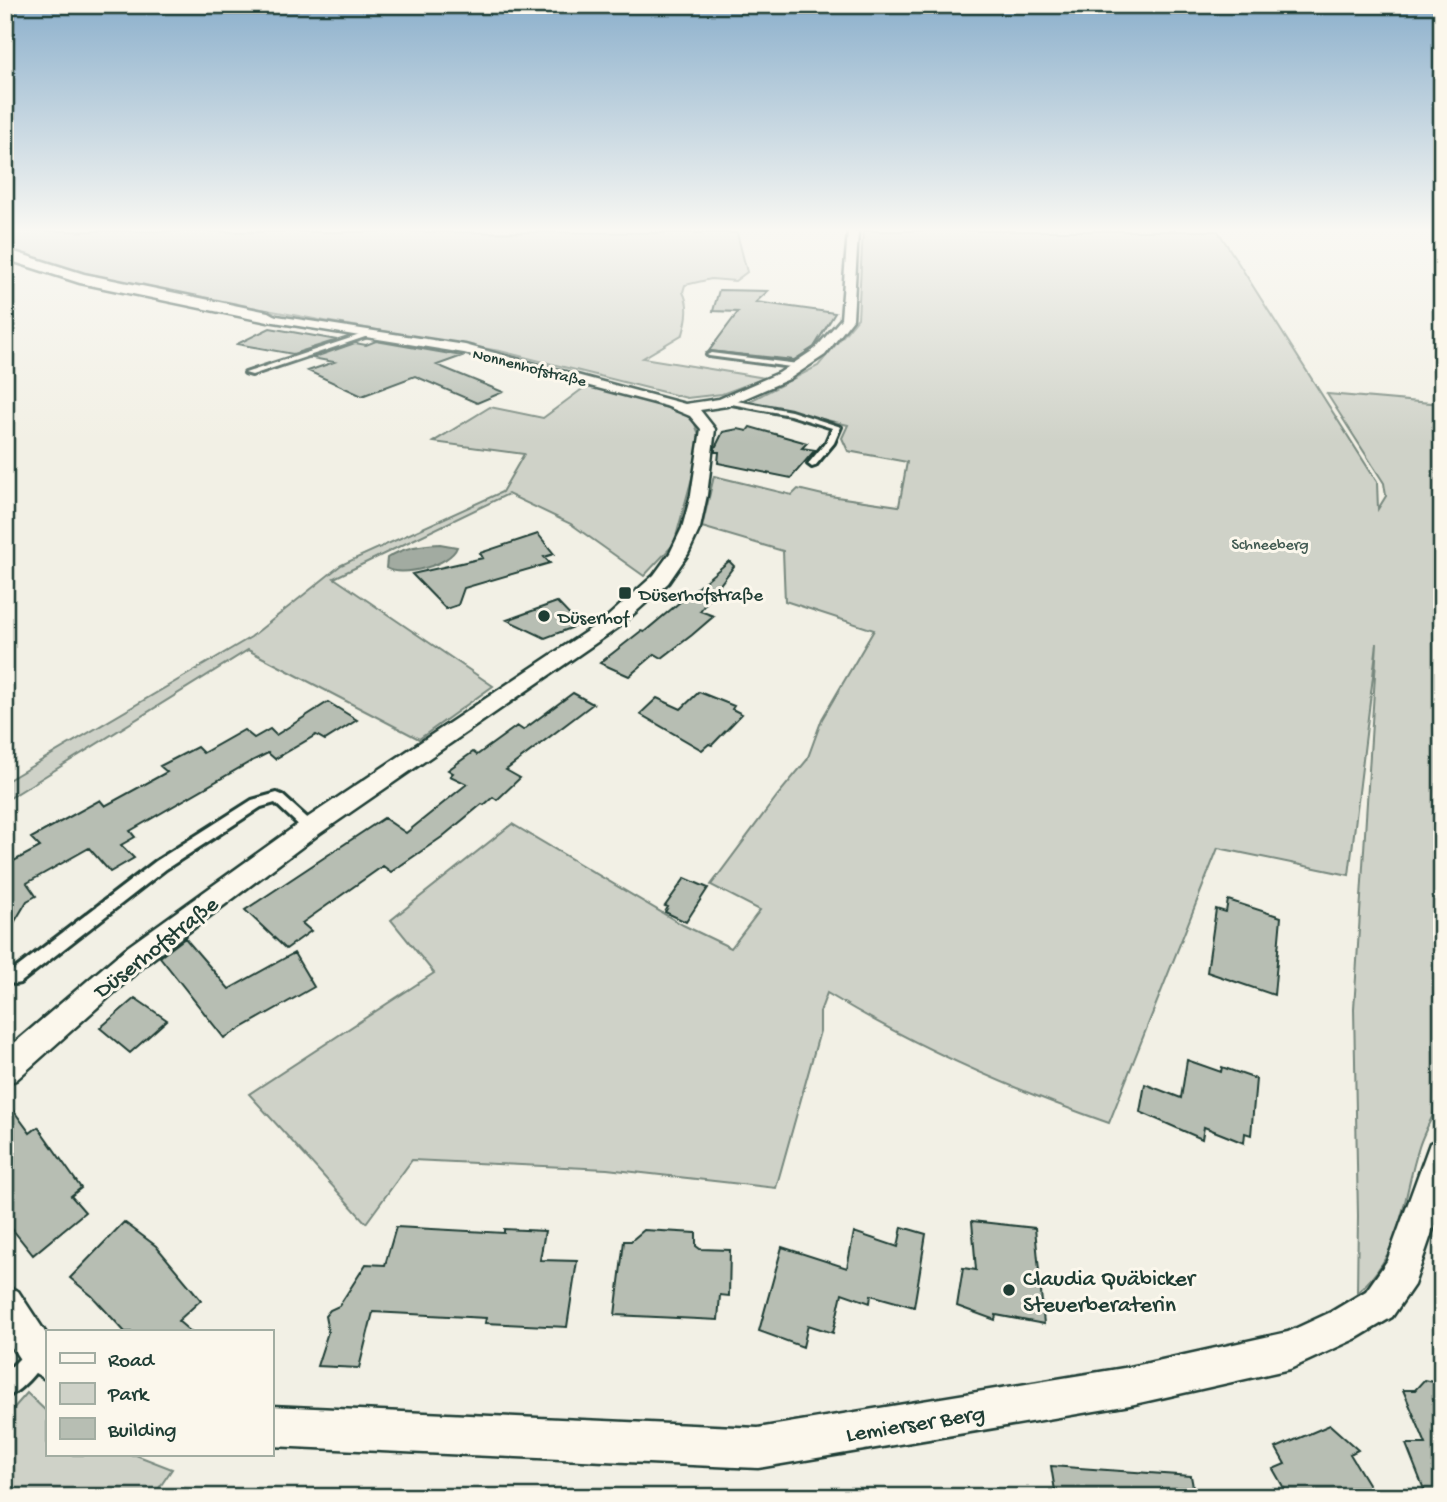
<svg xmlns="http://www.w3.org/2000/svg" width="1447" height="1502" font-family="'Gochi Hand',sans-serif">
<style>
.green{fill:#cfd2c8;stroke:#77887e;stroke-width:2}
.water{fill:#a2aba1;stroke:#6e7f75;stroke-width:2}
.building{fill:#b7beb3;stroke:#1f3d34;stroke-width:2}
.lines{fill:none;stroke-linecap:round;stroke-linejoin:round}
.lane-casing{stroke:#1f3d34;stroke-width:6}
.street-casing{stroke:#1f3d34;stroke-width:5}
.secondary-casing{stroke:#1f3d34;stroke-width:5}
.lane{fill:#fbf7ec;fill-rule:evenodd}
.street{fill:#fbf7ec;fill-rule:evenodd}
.secondary{fill:#fbf7ec;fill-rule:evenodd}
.poi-dot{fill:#1f3d34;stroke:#fbf7ec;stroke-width:2.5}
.labels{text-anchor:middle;stroke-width:6;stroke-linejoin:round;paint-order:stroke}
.far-street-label{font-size:16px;fill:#1f3d34;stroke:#fbf7ec}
.far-park-label{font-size:16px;fill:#425b52;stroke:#fbf7ec}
.poi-label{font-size:19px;fill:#1f3d34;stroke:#fbf7ec;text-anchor:start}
.near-street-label{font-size:23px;fill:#1f3d34;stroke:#fbf7ec}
.near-poi-label{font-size:23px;fill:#1f3d34;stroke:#fbf7ec;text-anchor:start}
</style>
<rect width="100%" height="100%" fill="#f2f0e5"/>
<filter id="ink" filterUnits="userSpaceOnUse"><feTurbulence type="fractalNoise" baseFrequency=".0143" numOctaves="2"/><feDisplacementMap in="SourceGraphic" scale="14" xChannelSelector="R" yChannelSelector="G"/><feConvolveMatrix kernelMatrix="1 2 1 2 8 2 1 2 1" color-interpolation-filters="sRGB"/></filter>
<g filter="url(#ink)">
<path class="green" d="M5 231 737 233 747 272 735 281 711 279 685 285 683 292C690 306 687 320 683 334L643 358 765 378 722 394 687 398 500 351 325 321 87 276 5 250Z
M863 231H1218L1377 482 1378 509 1386 496 1384 483 1327 394 1442 404V1098C1434 1114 1424 1131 1419 1147 1401 1203 1404 1252 1357 1293L1358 1216 1354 1009 1377 643 1349 875 1218 848 1109 1123C1011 1089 916 1047 827 993L820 1012V1031L776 1188 607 1169 412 1160 366 1223 249 1094 434 973 391 920 512 824 683 925 731 948 760 910 711 885 777 796 807 760 822 719 874 630 785 601 783 551 702 527 714 476 792 495 798 489 823 495 899 506 907 462 848 451 842 438 848 425 748 402 818 366 858 318Z
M589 384 684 413 694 422 700 437 698 456 674 544 644 576 571 524 508 494 334 578 493 686 419 739 248 650 5 801V782L251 637 341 565 502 492 524 454 433 442 490 407 543 418Z
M27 1393 47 1412V1455H136L172 1469 153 1497H5V1418Z"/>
<path class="water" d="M440 544 457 547C451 565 401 578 386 568L387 558C404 547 421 545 440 544Z"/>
<path class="building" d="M719 290 768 291 756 302 835 313 814 347 794 360 709 351 738 312 713 311Z
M270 328 337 340 293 354 237 344Z
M376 341 462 356 437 365 503 392 477 403 415 376 362 396 308 371 334 362 312 358 355 343 366 345Z
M750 427 807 443 802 448 815 450 791 478 718 463 719 452H715V448L723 432 738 429 747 431Z
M538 534 554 554 544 557 550 563 464 588 458 605 446 609 412 574 483 558 480 553Z
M729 561 734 566 700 611 714 616 692 635 662 658 655 654 629 676 600 663 641 631 644 632Z
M557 602 579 625 545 638 507 620Z
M699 692 734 706 732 709 742 714 712 745 709 744 702 750 640 714 657 698 681 709Z
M573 693 593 704 506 770 520 778 497 800 493 797 484 805 482 804 442 837 391 872 383 866 302 923 311 931 286 949 245 910 384 818 406 833 467 784 450 776 453 773 448 770 473 752 477 755 517 726 523 730Z
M328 702 357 720 325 740 316 735 275 759 268 753 250 762 130 831 135 837 121 845 134 858 110 872 89 848 27 883 36 896 27 901 5 938V853L12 862 40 847 31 838 100 800 105 806 167 772 160 766 197 747 203 753 244 730 254 738 270 729 276 735Z
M685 878 708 888 686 922 665 912 668 907 665 906Z
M1228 900 1281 917 1274 995 1207 972 1216 909 1226 912Z
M185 938 229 989 294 953 314 987 224 1038 160 957Z
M135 998 167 1020 130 1053 100 1028Z
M1187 1060 1221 1072 1222 1067 1256 1079 1251 1135 1245 1133 1244 1143 1204 1127 1202 1139 1140 1112 1145 1084 1181 1098Z
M5 1099 30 1133 38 1127 81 1188 71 1196 85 1212 33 1255 5 1220Z
M972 1221 1035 1228 1044 1324 996 1315 995 1320 957 1306 963 1268 976 1270Z
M124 1222 156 1246 201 1300 178 1321 191 1332H125L92 1296 70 1278Z
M396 1227 504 1233V1229L545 1231 540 1260 577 1261 567 1327 485 1323 486 1318 373 1312 359 1368 317 1366 328 1332 325 1316 330 1310 339 1306 366 1264 385 1265Z
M902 1227 926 1234 914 1307 871 1295 870 1303 842 1293 833 1333 808 1325 803 1347 759 1331 782 1247 847 1268 854 1232 898 1247Z
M644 1230 696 1233V1246L700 1249 730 1250 729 1296 720 1295 718 1320 615 1315 624 1241H631Z
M1424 1380 1433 1382 1442 1389V1497H1427L1406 1444H1426L1403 1390H1415Z
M1330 1425 1358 1450 1350 1454 1376 1497H1289L1273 1469 1285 1464 1276 1448Z
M1051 1466 1191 1476 1195 1497H1056Z"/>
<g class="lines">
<g class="lane-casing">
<path id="lane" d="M372 331 375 333 374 334 252 375 245 373Z
M711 353 798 364 802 366 798 368 709 356 707 355Z
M726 399 791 411 841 427 834 443 815 466 812 467 808 464 826 442 832 428 790 415 726 403Z
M277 793 282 795 315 825 317 828 315 831H305L275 803 261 807 166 869 20 983 15 984 10 983 7 978 10 973 156 861 252 800Z
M35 1347 42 1350 45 1357C39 1371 20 1392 5 1398V1373L28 1350Z"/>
</g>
<g class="street-casing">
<path id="street" d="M848 231H858L853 319 825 355 789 379 727 406 700 410 715 429 707 495 700 528 688 554 668 583 619 627 319 834 146 964 16 1080 5 1084V1051L126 948 301 822 605 619 654 575 670 553 682 528 691 495 701 429 690 416 666 406 464 353 268 321 262 317 264 314 465 345 685 404 719 399 779 373 815 349 841 319Z
M1442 1138V1203L1414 1285 1392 1317 1357 1338 1290 1369 1130 1405 758 1468 271 1446V1406L758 1428 1130 1367 1288 1332 1331 1312 1366 1291 1387 1261 1430 1143Z
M5 1286 18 1291 47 1335V1380L25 1367 5 1337Z"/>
</g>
<g class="secondary-casing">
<path id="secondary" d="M5 249 84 274 268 312 277 317 268 322 80 283 5 259Z"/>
</g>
<use href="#lane" class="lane"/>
<use href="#street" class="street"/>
<use href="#secondary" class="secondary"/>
</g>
</g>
<linearGradient id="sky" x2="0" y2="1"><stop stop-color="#8cb0cc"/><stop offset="0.52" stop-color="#f9f8f3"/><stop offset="1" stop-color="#f9f8f3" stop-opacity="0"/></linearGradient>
<rect width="1447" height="442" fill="url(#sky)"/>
<g class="poi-dot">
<rect x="618" y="586" width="14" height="14" rx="3.5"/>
<circle cx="544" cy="616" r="7"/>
<circle cx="1009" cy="1290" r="7"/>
</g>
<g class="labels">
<g class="far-street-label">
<text transform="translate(530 366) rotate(14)" y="6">Nonnenhofstraße</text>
</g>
<g class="far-park-label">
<text x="1270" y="549">Schneeberg</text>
</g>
<g class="poi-label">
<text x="639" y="600">Düserhofstraße</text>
<text x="558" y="623">Düserhof</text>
</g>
<g class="near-street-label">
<text transform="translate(155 946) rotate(-38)" y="8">Düserhofstraße</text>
<text transform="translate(915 1422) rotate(-9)" y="8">Lemierser Berg</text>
</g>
<g class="near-poi-label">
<text x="1023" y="1285">Claudia Quäbicker<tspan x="1023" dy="26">Steuerberaterin</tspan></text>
</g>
</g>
<rect width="1447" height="1502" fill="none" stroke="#fbf7ec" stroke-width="28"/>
<rect x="14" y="14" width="1419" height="1474" fill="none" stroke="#1f3d34" stroke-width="2.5" filter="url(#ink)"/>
<rect x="46" y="1330" width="228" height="126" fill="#fbf7ec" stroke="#a3ada2" stroke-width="2"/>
<rect x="60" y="1353" width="35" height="10" fill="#fbf7ec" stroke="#a3ada2" stroke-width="2"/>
<text x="108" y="1366" font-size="21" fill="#1f3d34">Road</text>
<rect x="60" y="1383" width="35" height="21" fill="#cfd2c8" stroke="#a3ada2" stroke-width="2"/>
<text x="108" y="1400" font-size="21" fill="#1f3d34">Park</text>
<rect x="60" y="1418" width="35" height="21" fill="#b7beb3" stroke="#a3ada2" stroke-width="2"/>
<text x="108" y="1436" font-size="21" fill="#1f3d34">Building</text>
</svg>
